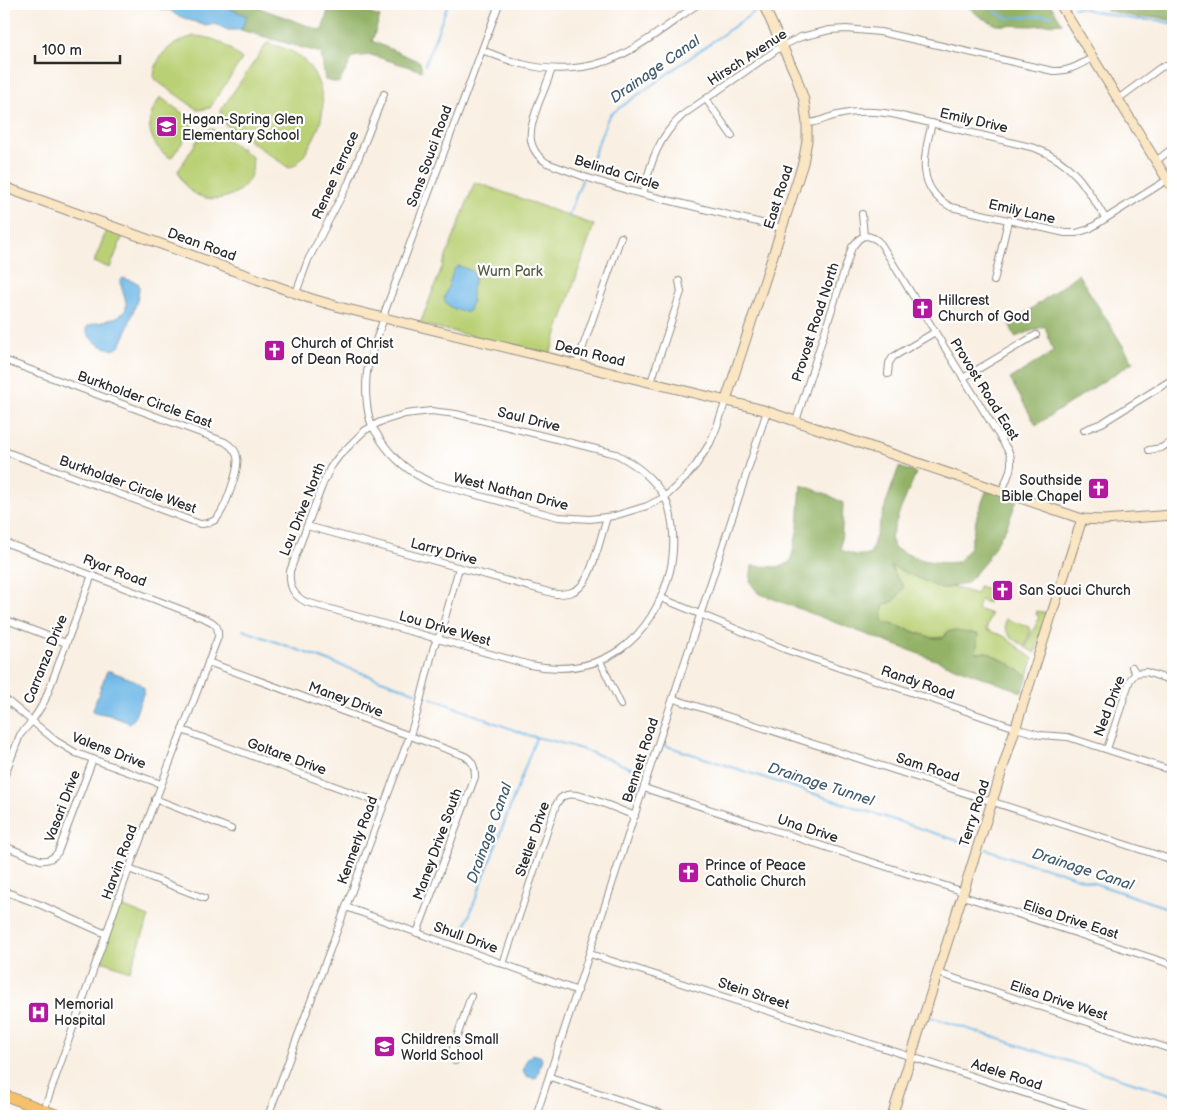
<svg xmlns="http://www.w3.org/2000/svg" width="1177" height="1120" viewBox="0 0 1177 1120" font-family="'Balsamiq Sans',sans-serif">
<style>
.green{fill:#bad074;stroke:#727e50}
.forest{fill:#93b266;stroke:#5f6e48}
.water{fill:#6eb8e7;stroke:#4c7289}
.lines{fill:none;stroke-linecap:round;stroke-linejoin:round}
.stream{stroke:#6eb8e7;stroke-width:2}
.street-casing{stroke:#928d86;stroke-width:8}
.secondary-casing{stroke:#928d86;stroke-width:11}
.primary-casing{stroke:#928d86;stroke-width:12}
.street{stroke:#fff;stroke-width:6}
.secondary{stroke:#fbe6c4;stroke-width:9}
.primary{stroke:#f5c16b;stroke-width:10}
.labels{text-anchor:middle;stroke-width:4.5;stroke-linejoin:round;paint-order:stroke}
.street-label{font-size:14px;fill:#2b2b2b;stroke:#fff}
.poi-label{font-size:14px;fill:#2b2b2b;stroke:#fff;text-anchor:start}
.park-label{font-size:14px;fill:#565d41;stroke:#fff}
.water-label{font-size:15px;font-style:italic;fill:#425c6d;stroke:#fff}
</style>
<rect width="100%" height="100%" fill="#fff"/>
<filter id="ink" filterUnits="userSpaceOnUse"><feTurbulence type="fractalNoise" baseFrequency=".02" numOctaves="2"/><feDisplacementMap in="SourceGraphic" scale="10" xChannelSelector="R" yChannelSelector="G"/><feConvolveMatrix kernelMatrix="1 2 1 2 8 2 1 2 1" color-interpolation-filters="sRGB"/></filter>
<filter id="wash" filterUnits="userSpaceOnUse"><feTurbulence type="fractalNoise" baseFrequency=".0096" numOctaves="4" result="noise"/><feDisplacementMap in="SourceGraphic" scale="20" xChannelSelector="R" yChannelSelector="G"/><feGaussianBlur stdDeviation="1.12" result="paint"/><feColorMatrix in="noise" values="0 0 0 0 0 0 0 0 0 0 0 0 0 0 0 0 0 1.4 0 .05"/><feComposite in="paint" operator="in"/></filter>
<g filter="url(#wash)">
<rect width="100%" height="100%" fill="#f9efe2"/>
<!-- green -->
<g class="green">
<path d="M194,36C219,38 224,44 242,59L210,108L198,110L154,79C155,53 172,43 194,36Z"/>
<path d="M267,43C276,46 287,48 296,54C314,65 326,93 322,114C321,124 316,134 311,143C305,154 301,163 289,168L222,122L221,110Z"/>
<path d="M160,97L192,120L193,128L171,158C154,150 145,129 152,112C154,107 158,102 160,97Z"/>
<path d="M212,129L252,157C259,194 208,214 185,185C182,181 180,175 178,171L204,130Z"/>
<path d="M475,182L594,225L550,354L420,324Z"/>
<path d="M107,229L123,235L110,268L94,262Z"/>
<path d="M891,565L942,589L952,587L977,594L979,586L992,590L988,603L980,600L977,609L991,614L986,630L1004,636L1033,659L1028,676L1008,663L987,652L976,653L978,634L933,638L882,621L883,606L895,600L904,587L894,574Z"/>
<path d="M1037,611L1047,613V615L1035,653L1026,648L1032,631L1035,627L1039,616L1036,615Z"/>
<path d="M1006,619L1029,627L1030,631L1025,647C1014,638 1002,635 1006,619Z"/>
<path d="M119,905L149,917L130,971L99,960Z"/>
</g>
<!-- forest -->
<g class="forest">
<path d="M219,4H249L322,31L330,4H340L380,17L372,41L420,62L422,71L371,55L353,57L339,83L325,80L321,53L241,30L247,16Z"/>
<path d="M965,4H1050L1062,23L1031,26L997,25L980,17Z"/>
<path d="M1109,4H1153L1173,8V21L1157,17L1139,18L1106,10Z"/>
<path d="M1078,274L1133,362L1036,425L1010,379L1053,352L1045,326L1015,337L1009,323L1027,312Z"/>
<path d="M899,467L916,473L899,513L891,537L894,548C917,559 931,565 958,562L970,547L977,516L987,489L1017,500L1007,526L985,562L967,583L942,589L891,566L894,574L904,587L895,600L883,606L882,621L933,638H944L947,631H955L978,634L976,653L987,652L1008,663L1028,676L1022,692L860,632L758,593L750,582L752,566L781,567L791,561L798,527L801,485L827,494L843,503L841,550L855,555H870L887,500Z"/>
</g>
<!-- water -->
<g class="water">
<path d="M158,4H219L247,16L241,30H228L215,24L206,26L176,15L170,10H163L155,6Z"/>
<path d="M459,266L472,271L475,277L472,290V302L468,312C460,312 447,308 444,299L454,269Z"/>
<path d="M123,278L138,283L139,287L138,298L125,335L120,346L114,350C100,346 91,343 86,329L88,326L96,323C102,323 106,320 112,319C136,311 123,299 120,281Z"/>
<path d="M107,671H110L136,681L144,688V691L134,719L130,723L109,715L94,712L93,709L97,698L100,694L99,692Z"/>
<path d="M532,1054L540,1056L542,1059L537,1077L534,1078L529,1077L524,1074C522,1067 527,1058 532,1054Z"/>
</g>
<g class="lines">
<!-- stream -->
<g class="stream">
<path d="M986,4L1002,16L1008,18L1053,15"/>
<path d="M1074,8L1079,7L1088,10L1137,20H1158L1173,24"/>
<path d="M425,65L448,4"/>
<path d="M590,164L607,120L611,114L757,10"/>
<path d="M568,218L582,180"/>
<path d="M243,630L417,693"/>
<path d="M431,698L527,735C537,738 547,739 557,742C585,749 612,760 638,771"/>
<path d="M664,745L971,845"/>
<path d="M986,849L1018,860L1064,873L1173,910"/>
<path d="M462,935L536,738"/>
<path d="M931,1017L1173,1095"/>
</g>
</g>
</g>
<g filter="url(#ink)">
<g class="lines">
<defs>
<g id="street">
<path d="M499,4L385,311L384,318C378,335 370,354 367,372C365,388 366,411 372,426C374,430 378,435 380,439C393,459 410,473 432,483L558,517L590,519L614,516L647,506L665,497L685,478L696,465L710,443L716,429L726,400"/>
<path d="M4,8L6,4"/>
<path d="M482,50C495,55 508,61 522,64C553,72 588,70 617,57C645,44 672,22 698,4"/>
<path d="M552,69C548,80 544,91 539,102C531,125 522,146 547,163L585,177L630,191L782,228"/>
<path d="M706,99L732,136"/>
<path d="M1118,99L1160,68L1165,66H1173"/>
<path d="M807,123C818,123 827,117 838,115C858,110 877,111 897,115L1035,148C1073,163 1085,184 1105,218"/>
<path d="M932,123C924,155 915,188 951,207L1065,233H1076L1089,229L1167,180"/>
<path d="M1156,161L1173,148"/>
<path d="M643,194C651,161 658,137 684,114L782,46L801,37L830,30L846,29L880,32L1053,71C1068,72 1079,65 1092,58"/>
<path d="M862,214L864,236"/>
<path d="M864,236C871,236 876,238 881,244L1009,452C1015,464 1007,479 1002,491"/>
<path d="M994,281L1008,221"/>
<path d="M296,293L308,260L349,182L384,94"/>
<path d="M4,360L225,442C231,446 236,450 237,457C240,468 224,513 215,520C210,523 206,524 200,524L4,451"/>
<path d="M577,364L621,237"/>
<path d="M888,374L889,363L893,357L935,332"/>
<path d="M963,378L1036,335"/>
<path d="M651,382L681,292L679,281"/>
<path d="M431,411L456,414L616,454C635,464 653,478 664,496C675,516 675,550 670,571C652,640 603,679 530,665L306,602C292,595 289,585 290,571L322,486L330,468L339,456L364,431L380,422L405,414Z"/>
<path d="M796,421L852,247L859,239L864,236"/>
<path d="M1084,430L1102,423L1173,379"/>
<path d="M1149,450L1161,448L1173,441"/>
<path d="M307,526L556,594C566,594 575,593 582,585C592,575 602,533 607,517"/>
<path d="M4,542L206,619C215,623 219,626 218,637L129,869L44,1110"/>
<path d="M661,598L787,650L1016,728L1040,735L1068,737L1173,771"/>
<path d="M4,619L66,643"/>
<path d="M600,661L621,705"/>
<path d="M208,662L465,756C473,761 475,767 475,777L417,933"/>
<path d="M1132,667L1136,673"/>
<path d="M1136,673L1146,672L1173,681"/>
<path d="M4,698L56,741L76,753L161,784"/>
<path d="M674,699L1173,860"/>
<path d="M182,730L383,804"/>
<path d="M1107,749L1130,680L1136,673"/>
<path d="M4,777L20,735L32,721L41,707L45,700L92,575"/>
<path d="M644,788L958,890L966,897L1173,965"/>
<path d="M155,799L231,829"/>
<path d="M4,846L40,860C48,861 53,859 58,852L93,759"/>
<path d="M129,869L204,898"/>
<path d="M4,891L41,905L106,934"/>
<path d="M346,907L578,991"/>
<path d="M590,954L1096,1116"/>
<path d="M503,964L556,805C559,800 561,796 567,795C578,791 622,811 635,816"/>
<path d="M938,973L1173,1050"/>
<path d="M455,1061L452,1056V1051L471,996"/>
<path d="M550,1077L669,1116"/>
<path d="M268,1116L410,735L417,713L434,646L441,632L459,568"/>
<path d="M536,1116L767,411"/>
</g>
<g id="secondary">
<path d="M1060,4L1173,189"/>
<path d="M4,187L309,298L343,308L760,409L1082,519L1103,520L1173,515"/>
<path d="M726,400L803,163L807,141V123L804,100L796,76L763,4"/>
<path d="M892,1116L1082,519"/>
</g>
<path id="primary" d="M4,1095L60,1116"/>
</defs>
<!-- street casing -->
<use href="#street" class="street-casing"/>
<!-- secondary casing -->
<use href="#secondary" class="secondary-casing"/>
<!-- primary casing -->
<use href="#primary" class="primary-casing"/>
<!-- street -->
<use href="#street" class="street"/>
<!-- secondary -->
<use href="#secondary" class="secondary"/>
<!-- primary -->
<use href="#primary" class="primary"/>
</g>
</g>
<!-- icons -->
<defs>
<symbol id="school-square" viewBox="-11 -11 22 22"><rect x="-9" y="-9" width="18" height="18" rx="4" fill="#b5179e" stroke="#fff"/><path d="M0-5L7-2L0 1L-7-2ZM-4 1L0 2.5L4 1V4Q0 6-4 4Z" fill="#fff"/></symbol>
<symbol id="church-square" viewBox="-11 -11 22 22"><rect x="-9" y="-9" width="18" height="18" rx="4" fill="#b5179e" stroke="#fff"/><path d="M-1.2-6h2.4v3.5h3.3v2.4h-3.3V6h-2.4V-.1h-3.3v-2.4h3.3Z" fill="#fff"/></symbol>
<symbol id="hospital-square" viewBox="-11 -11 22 22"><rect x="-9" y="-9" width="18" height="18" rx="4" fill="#b5179e" stroke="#fff"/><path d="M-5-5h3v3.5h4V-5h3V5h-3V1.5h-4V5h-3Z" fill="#fff"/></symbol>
</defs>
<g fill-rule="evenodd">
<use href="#school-square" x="154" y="114" width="25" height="25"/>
<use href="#church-square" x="910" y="296" width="25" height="25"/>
<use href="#church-square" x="262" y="338" width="25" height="25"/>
<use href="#church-square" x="1086" y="476" width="25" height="25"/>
<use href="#church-square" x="990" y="578" width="25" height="25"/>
<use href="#church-square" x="676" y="860" width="25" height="25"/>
<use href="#hospital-square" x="26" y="1000" width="25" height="25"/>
<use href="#school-square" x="372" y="1034" width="25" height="25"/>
</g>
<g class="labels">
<!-- street labels -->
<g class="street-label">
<text transform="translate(747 57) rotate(-33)" y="5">Hirsch Avenue</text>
<text transform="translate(974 120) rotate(13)" y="5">Emily Drive</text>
<text transform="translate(429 156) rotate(-70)" y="5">Sans Souci Road</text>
<text transform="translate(617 172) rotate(17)" y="5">Belinda Circle</text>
<text transform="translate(335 175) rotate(-66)" y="5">Renee Terrace</text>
<text transform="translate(778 197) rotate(-72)" y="5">East Road</text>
<text transform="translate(1022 211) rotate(13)" y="5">Emily Lane</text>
<text transform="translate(202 244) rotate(20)" y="5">Dean Road</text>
<text transform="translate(815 322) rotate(-72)" y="5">Provost Road North</text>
<text transform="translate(590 353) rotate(14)" y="5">Dean Road</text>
<text transform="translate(985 389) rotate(58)" y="5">Provost Road East</text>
<text transform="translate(145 399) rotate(20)" y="5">Burkholder Circle East</text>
<text transform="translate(529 419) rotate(14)" y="5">Saul Drive</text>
<text transform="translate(128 484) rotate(20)" y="5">Burkholder Circle West</text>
<text transform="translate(511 491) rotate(14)" y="5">West Nathan Drive</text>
<text transform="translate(302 509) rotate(-68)" y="5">Lou Drive North</text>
<text transform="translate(444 551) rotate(15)" y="5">Larry Drive</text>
<text transform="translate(115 570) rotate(21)" y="5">Ryar Road</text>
<text transform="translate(445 628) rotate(16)" y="5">Lou Drive West</text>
<text transform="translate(45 659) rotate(-68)" y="5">Carranza Drive</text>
<text transform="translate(918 682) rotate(19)" y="5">Randy Road</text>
<text transform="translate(346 699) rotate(20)" y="5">Maney Drive</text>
<text transform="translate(1109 706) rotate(-69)" y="5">Ned Drive</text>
<text transform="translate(109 750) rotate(21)" y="5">Valens Drive</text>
<text transform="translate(287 756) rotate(20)" y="5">Goltare Drive</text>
<text transform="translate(640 760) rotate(-72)" y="5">Bennett Road</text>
<text transform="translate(928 767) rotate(18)" y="5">Sam Road</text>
<text transform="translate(62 806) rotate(-69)" y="5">Vasari Drive</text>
<text transform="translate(974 813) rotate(-72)" y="5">Terry Road</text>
<text transform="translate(808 828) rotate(18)" y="5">Una Drive</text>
<text transform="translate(532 839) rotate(-71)" y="5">Stetler Drive</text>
<text transform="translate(357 840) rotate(-70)" y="5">Kennerly Road</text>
<text transform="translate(437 844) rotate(-70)" y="5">Maney Drive South</text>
<text transform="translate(119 862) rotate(-70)" y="5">Harvin Road</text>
<text transform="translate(1071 919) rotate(18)" y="5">Elisa Drive East</text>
<text transform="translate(466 937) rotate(20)" y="5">Shull Drive</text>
<text transform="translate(754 993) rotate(18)" y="5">Stein Street</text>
<text transform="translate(1059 1000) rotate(18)" y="5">Elisa Drive West</text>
<text transform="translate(1007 1074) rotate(18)" y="5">Adele Road</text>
</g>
<!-- poi labels -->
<g class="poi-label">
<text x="182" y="124">Hogan-Spring Glen<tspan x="182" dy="16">Elementary School</tspan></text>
<text x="938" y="305">Hillcrest<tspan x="938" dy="16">Church of God</tspan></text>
<text x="291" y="348">Church of Christ<tspan x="291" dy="16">of Dean Road</tspan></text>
<text x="1082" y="485" text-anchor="end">Southside<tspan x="1082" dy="16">Bible Chapel</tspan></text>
<text x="1019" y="595">San Souci Church</text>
<text x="705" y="870">Prince of Peace<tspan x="705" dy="16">Catholic Church</tspan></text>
<text x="54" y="1009">Memorial<tspan x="54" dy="16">Hospital</tspan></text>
<text x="401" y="1044">Childrens Small<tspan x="401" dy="16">World School</tspan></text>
</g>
<!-- park labels -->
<g class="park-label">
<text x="510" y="276">Wurn Park</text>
</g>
<!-- water labels -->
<g class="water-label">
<text transform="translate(655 69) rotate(-35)" y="5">Drainage Canal</text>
<text transform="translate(821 784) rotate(18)" y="5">Drainage Tunnel</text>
<text transform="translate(489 833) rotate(-70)" y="5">Drainage Canal</text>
<text transform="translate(1083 869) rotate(18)" y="5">Drainage Canal</text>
</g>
</g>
<!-- margin -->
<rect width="1177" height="1120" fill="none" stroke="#fff" stroke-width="20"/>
<!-- scale -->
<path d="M35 55v8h85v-8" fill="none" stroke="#2b2b2b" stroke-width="2.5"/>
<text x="42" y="55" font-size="15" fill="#2b2b2b" stroke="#ffffff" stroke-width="4" paint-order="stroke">100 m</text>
</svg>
